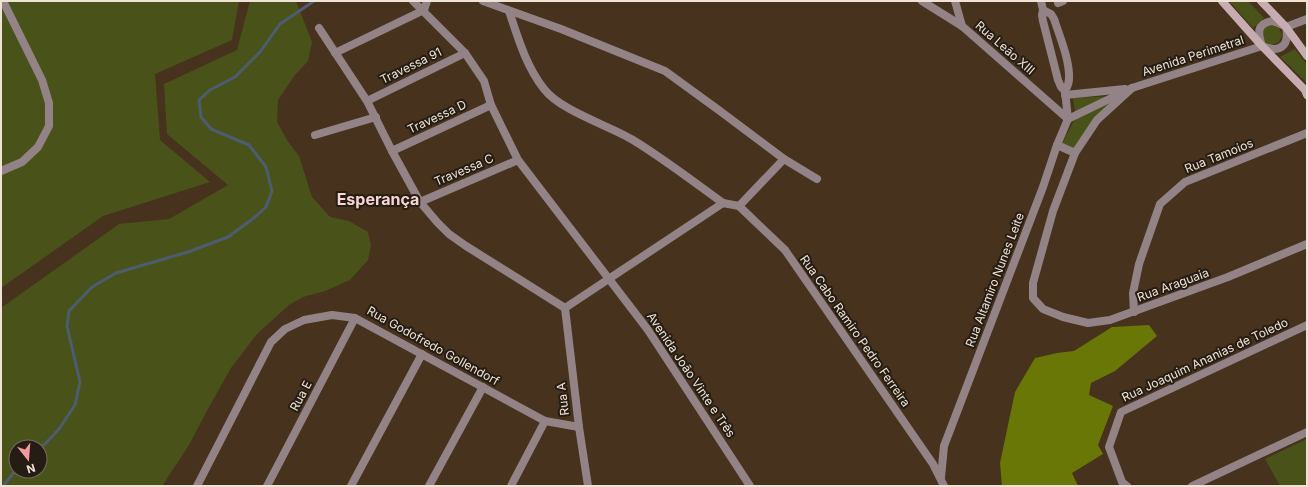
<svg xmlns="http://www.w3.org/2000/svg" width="1308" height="487" viewBox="0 0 1308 487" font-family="Inter,sans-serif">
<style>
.green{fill:#495319;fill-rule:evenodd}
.forest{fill:#697706}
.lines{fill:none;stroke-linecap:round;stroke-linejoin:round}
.stream{stroke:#4d5c71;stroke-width:3}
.minor{stroke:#938386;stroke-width:8}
.secondary{stroke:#c7adb2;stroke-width:8}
.labels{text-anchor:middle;stroke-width:4;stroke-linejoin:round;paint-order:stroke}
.street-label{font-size:12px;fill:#f0e3d6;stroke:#251c13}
.district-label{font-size:16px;font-weight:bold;fill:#f8d4d5;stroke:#251c13}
</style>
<rect width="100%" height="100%" fill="#46321d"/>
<!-- green -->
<g class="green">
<path d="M1,1H239L232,40L155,74L160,140L210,182L103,216L1,288Z"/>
<path d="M250,1H296L312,42L308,61L295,75L278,100L277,122L287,140L299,156L312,197L330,217L349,221L368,232L371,245L368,260L350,280L325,291L303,297L289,305L257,334L231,368L209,407L189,445L162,486H1V308L119,224L169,219L228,185L167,134L164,84L237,50ZM16,447H40V471H16Z"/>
<path d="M1229,1H1248L1264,18L1253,28Z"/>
<path d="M1272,25L1279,28L1282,35L1279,42L1272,45L1265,43L1262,29L1265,27Z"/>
<path d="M1295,49L1307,65V85L1304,80L1280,57Z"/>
<path d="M1115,96L1075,112L1073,98Z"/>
<path d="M1116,99L1074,149L1062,144L1077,115Z"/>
<path d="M1307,439V486H1280L1265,459Z"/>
</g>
<!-- forest -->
<path class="forest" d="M1149,325L1157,336L1115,371L1091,383L1089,395L1113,406L1098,445L1103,454L1072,473L1078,486H1002L1000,463L1015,392L1035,358L1057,353L1074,351L1112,327Z"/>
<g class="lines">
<!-- stream -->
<g class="stream">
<path d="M39,447L45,444L59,429L75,405L80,382L67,326L69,311L92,287L116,273L188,252L228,237L254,218L266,207L272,191L266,167L249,145L211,129L201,117L199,100L210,90L235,77L260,52L280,24L314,1"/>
<path d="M3,486L16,470"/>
</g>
<!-- minor -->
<g class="minor">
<path d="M413,1L465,53L484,81L491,105L518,160L648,330L750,486"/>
<path d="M483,1L561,29L665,71L720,111L784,159L739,206"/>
<path d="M922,1L962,26L1068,119"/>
<path d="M955,1L962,26"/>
<path d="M1041,1L1043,10"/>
<path d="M1058,3L1063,1"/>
<path d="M1043,10L1051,14L1054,19C1060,37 1070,61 1069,79C1069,84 1067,87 1065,91L1061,87L1058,80L1043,21L1042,15Z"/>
<path d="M509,11C518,38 526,66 544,89C561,111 608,125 633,140C664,159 694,182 723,203"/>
<path d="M1272,21L1278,23L1286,27C1290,47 1279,53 1262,46C1258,33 1256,24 1272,21Z"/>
<path d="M1286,27L1307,19"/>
<path d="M319,28L367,101L392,151L420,202L437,222L449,234L466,246L565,308"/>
<path d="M335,53L424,10L427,1"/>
<path d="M1132,88L1097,120L1075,153L1053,211L1033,283V298L1043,309L1063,317L1088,323L1110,320L1228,277L1307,244"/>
<path d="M1065,95L1125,89"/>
<path d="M367,101L465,53"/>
<path d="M1068,119L1132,88L1262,46"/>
<path d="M315,135L376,117"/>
<path d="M1057,145L1075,153"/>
<path d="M392,151L491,105"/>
<path d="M784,159L817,179"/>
<path d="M1,171L22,162L38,147L49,126V103L42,80L3,1"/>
<path d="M420,202L518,160"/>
<path d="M565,308L723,203L739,206L785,250L933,464L944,486"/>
<path d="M565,308L579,427L588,486"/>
<path d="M1134,312L1133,293L1139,264L1160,204L1185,182L1307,133"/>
<path d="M941,477L944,446L1043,187L1057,145L1068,119L1065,91"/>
<path d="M197,486L271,342L285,329L304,320L332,315L355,318L545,421L579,427"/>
<path d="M267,486L355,318"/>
<path d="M351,486L422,354"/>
<path d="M429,486L483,387"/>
<path d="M511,486L545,421"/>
<path d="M1127,486L1122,482L1109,447L1121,412L1307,325"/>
<path d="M1192,486L1307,432"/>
</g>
<!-- secondary -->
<g class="secondary">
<path d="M1222,1L1262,46L1305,90L1307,95"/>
<path d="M1261,1L1286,27L1307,56"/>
</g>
</g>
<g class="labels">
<!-- street labels -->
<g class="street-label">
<text transform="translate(1005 48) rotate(41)" y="4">Rua Leão XIII</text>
<text transform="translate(1193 56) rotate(-18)" y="4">Avenida Perimetral</text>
<text transform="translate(411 66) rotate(-26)" y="4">Travessa 91</text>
<text transform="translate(437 117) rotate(-25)" y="4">Travessa D</text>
<text transform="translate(1219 156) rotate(-22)" y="4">Rua Tamoios</text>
<text transform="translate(464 170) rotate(-23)" y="4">Travessa C</text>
<text transform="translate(995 280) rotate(-69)" y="4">Rua Altamiro Nunes Leite</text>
<text transform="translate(1173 285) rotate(-20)" y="4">Rua Araguaia</text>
<text transform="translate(855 331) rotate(55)" y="4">Rua Cabo Ramiro Pedro Ferreira</text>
<text transform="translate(433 346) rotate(29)" y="4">Rua Godofredo Gollendorf</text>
<text transform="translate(1205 360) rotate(-25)" y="4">Rua Joaquim Ananias de Toledo</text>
<text transform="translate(691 375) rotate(56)" y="4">Avenida João Vinte e Três</text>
<text transform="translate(301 396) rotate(-62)" y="4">Rua E</text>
<text transform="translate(563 399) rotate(-97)" y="4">Rua A</text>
</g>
<!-- district labels -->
<g class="district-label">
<text x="378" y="205">Esperança</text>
</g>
</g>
<!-- border -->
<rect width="1308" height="487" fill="none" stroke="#f0e3d6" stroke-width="4"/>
<!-- north arrow -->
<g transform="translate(28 459) rotate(163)"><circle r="19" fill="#251c13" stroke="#766c61"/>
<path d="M0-3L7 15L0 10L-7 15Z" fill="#f49aa1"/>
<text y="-6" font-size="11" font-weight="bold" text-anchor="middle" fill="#f0e3d6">N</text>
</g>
</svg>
